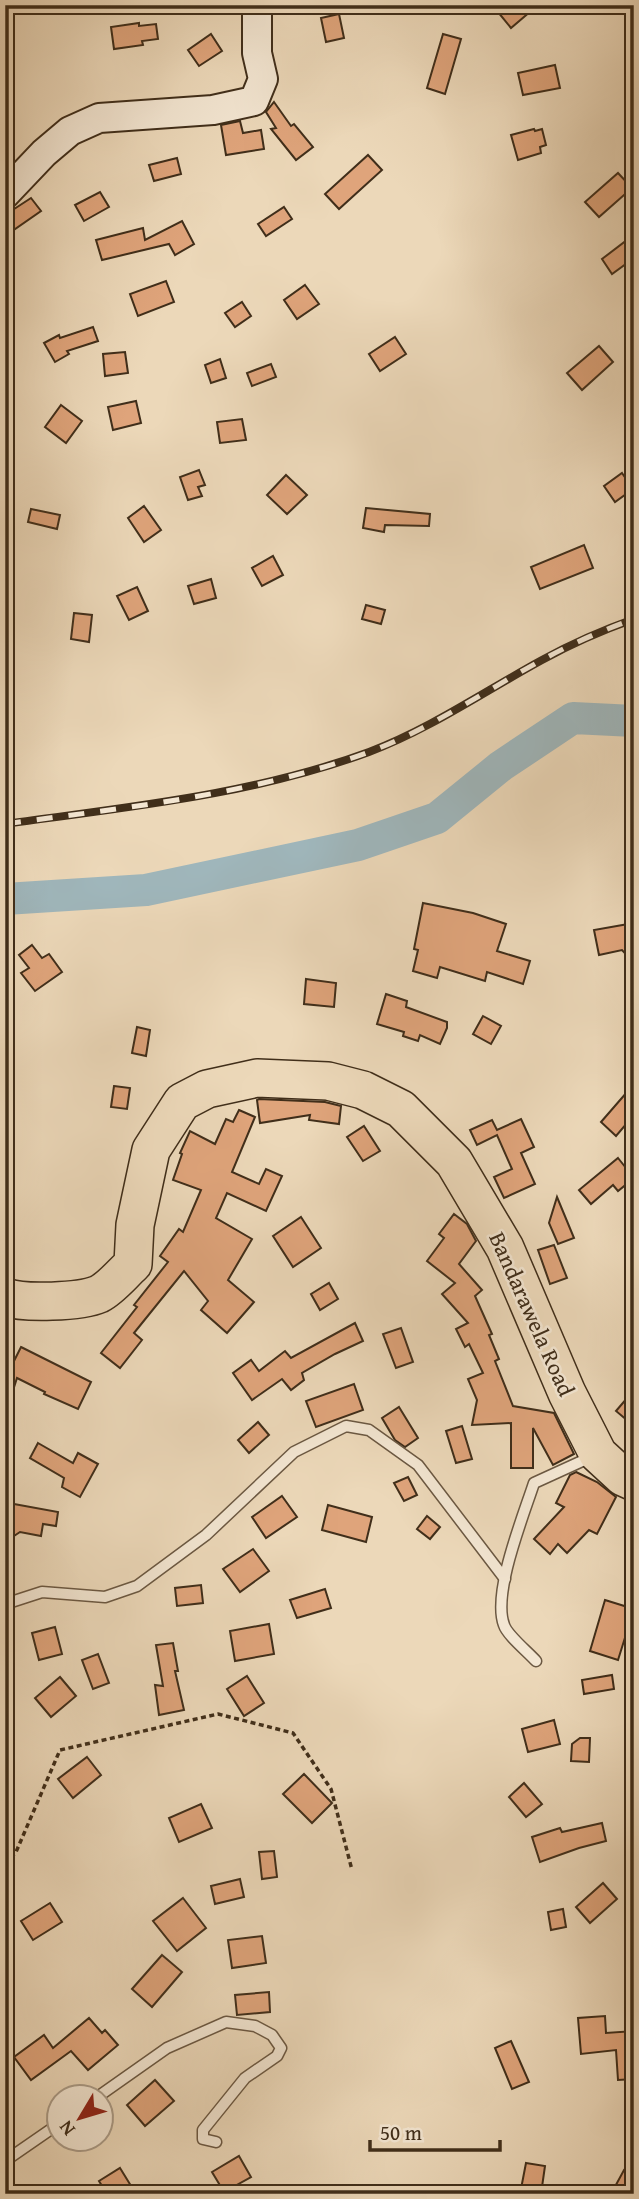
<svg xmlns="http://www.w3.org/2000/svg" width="639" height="2199" viewBox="0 0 639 2199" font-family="'Gentium Book Plus',serif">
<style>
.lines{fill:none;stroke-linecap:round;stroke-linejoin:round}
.river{stroke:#9fb6bb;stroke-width:32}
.building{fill:#dfa47b;stroke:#402e1a;stroke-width:2}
.lane-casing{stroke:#6b5842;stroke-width:13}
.secondary-casing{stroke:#402e1a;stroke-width:32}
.highway-casing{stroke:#402e1a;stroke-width:40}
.path{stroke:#402e1a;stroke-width:3.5;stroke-dasharray:5 3.5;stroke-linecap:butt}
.lane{stroke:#f3e6d2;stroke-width:10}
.secondary{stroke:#f3e6d2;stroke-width:28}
.highway{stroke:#ecd8b9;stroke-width:37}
.rail-casing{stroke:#402e1a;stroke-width:8}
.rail{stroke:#f3e6d2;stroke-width:5;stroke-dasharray:16;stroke-linecap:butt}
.labels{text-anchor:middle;stroke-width:5;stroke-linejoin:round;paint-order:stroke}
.street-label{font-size:23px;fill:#402e1a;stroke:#f3e6d2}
</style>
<rect width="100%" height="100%" fill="#ecd8b9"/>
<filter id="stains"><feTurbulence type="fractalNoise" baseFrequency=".00286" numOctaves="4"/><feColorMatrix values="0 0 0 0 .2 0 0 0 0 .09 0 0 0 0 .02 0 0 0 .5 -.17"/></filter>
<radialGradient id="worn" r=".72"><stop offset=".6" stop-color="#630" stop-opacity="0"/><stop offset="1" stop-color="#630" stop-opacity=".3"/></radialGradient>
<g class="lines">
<!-- river -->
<path class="river" d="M5,899L146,890L358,845L437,818L501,766L573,718L634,721"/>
</g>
<!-- building -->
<g class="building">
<path d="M506,5H538L511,28L498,12Z"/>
<path d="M339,14L344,38L326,42L321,18Z"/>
<path d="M139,23V26L156,24L158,39L142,41L143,45L114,49L111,27Z"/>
<path d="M211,34L222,51L199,66L188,50Z"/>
<path d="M443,34L461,39L445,94L427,88Z"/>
<path d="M555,65L560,88L523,95L518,73Z"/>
<path d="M274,102L291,126L294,124L313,147L296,160L271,129L276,128L266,112Z"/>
<path d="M240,121L243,133L261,130L264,149L226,155L221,125Z"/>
<path d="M534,129L535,131L542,129L546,145L540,147L541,153L518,160L511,135Z"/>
<path d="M368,155L382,170L339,209L325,194Z"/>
<path d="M177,158L181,174L154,181L149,165Z"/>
<path d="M618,173L632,188L599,217L585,202Z"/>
<path d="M100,192L109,207L84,221L75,205Z"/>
<path d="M31,198L41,211L5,236V215Z"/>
<path d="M284,207L292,219L266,236L258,224Z"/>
<path d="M182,221L194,244L175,255L169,244L102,260L96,240L143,228L145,240Z"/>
<path d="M627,240L634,249V258L612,274L602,259Z"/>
<path d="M166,281L174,302L138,316L130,294Z"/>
<path d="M305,285L319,304L297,319L284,300Z"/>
<path d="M242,302L251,316L235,327L225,313Z"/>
<path d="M93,327L98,341L67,351L69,354L55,362L44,343L59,335L60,338Z"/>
<path d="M395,337L406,354L380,371L369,354Z"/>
<path d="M599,346L613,362L582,390L567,373Z"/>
<path d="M125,352L128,373L105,376L103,354Z"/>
<path d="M220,359L226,378L211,383L205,365Z"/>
<path d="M271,364L276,377L252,386L247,373Z"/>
<path d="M136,401L141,423L113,430L108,407Z"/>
<path d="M61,405L82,421L66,443L45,427Z"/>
<path d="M242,419L246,440L220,443L217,422Z"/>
<path d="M199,470L205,485L198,487L202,496L188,500L180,477Z"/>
<path d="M622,473L633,489L615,502L604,486Z"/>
<path d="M286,475L307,495L287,514L267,495Z"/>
<path d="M144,506L161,530L144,542L128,518Z"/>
<path d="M366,508L430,514L429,526L385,525L384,532L363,528Z"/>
<path d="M31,509L60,515L57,529L28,522Z"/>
<path d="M584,545L593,568L540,589L531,567Z"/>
<path d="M273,556L283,575L262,586L252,568Z"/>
<path d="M211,579L216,598L194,604L188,586Z"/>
<path d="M137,587L148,611L129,620L117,596Z"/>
<path d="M366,605L385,610L381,624L362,619Z"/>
<path d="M74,613L92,615L89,642L71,639Z"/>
<path d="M423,903L473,913L506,924L497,951L530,961L523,984L487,972L485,981L440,967L437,978L413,971L418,950L414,949Z"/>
<path d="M634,923V963L622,950L599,955L594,930Z"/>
<path d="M32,945L42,958L49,954L62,972L35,991L21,973L29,968L19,955Z"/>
<path d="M306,979L336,983L334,1007L304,1004Z"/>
<path d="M386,994L407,1001L406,1007L447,1022V1028L440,1044L420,1035L418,1041L403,1036L404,1032L377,1024Z"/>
<path d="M483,1016L501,1026L491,1044L473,1034Z"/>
<path d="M137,1027L150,1030L146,1056L132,1053Z"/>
<path d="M634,1084V1115L616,1136L601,1122Z"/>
<path d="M114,1086L130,1088L127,1109L111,1107Z"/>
<path d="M259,1099L325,1102L341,1106L339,1124L309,1120L310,1115L260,1123L257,1100Z"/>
<path d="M239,1110L255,1117L232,1172L259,1184L266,1169L282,1176L266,1211L227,1193L216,1218L252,1239L228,1280L254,1302L227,1333L201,1310L208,1301L184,1271L134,1333L142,1340L120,1368L101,1353L137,1307L134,1305L168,1262L160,1256L179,1229L183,1232L201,1190L173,1180L182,1154L180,1153L190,1131L215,1144L226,1119L233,1122Z"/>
<path d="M521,1119L534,1147L521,1153L535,1184L504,1198L494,1177L512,1169L497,1135L477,1145L470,1130L492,1120L497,1130Z"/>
<path d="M364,1126L380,1151L363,1161L347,1137Z"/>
<path d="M618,1158L634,1178L618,1191L613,1185L591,1204L579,1190Z"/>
<path d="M557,1197L574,1238L558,1244L549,1223Z"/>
<path d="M454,1214L467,1224L476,1241L459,1264L482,1290L475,1296L492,1334L489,1335L499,1359L495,1361L513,1406L554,1413L574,1454L553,1465L533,1428V1468H511V1423L472,1425L477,1400L468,1379L483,1373L469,1344L465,1347L456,1329L468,1323L442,1294L455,1283L427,1261L444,1238L439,1234Z"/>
<path d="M301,1217L321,1248L293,1267L273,1236Z"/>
<path d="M554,1245L567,1278L550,1284L538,1250Z"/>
<path d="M329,1283L338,1299L320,1310L311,1294Z"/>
<path d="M355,1323L363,1341L335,1354L302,1373L304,1380L291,1390L282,1379L252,1400L233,1373L251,1360L259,1371L285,1351L291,1358Z"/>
<path d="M401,1328L413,1362L396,1368L383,1334Z"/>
<path d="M21,1347L91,1382L78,1409L44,1394L45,1392L17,1378L8,1406H5V1349L14,1361Z"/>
<path d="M354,1384L363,1410L316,1427L306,1401Z"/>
<path d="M634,1390V1426L616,1411Z"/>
<path d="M399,1407L418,1438L405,1447L395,1440L382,1418Z"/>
<path d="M258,1422L269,1435L249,1453L238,1440Z"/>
<path d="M462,1426L472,1459L456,1463L446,1431Z"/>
<path d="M38,1443L73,1463L78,1453L98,1464L80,1497L62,1487L64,1478L30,1458Z"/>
<path d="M576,1472L597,1482L616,1497L597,1534L589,1530L567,1553L558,1544L550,1554L534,1539L564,1507L556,1503L570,1475Z"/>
<path d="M408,1477L417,1495L404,1501L394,1483Z"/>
<path d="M282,1496L297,1517L266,1538L252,1517Z"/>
<path d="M14,1504L58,1512L56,1526L43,1524L41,1536L20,1532L8,1540Z"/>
<path d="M328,1505L372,1517L366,1542L322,1530Z"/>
<path d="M427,1516L440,1527L430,1539L417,1529Z"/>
<path d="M253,1549L269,1571L240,1592L223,1569Z"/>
<path d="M201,1585L203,1603L177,1606L175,1588Z"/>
<path d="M325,1589L331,1608L297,1618L290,1600Z"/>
<path d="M605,1600L634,1609L618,1660L590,1651Z"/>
<path d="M269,1624L274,1654L235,1661L230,1631Z"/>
<path d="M55,1627L62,1654L39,1660L32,1633Z"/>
<path d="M173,1643L178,1671H175L184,1710L159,1715L155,1685L163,1686L156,1645Z"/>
<path d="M98,1654L109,1683L93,1689L82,1660Z"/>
<path d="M612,1675L614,1689L584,1694L582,1680Z"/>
<path d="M247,1676L264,1703L244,1716L227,1689Z"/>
<path d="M60,1677L76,1696L51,1717L35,1698Z"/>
<path d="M554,1720L560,1744L528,1752L522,1729Z"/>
<path d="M580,1738H590L589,1762L571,1761L572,1744Z"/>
<path d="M87,1757L101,1775L73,1798L58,1779Z"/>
<path d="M304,1774L332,1803L312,1823L283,1794Z"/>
<path d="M524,1783L542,1804L526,1817L509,1797Z"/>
<path d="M201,1804L212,1828L179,1842L169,1818Z"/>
<path d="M602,1823L606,1841L579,1848L540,1862L532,1837L560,1828L562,1832Z"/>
<path d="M274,1851L277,1877L262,1879L259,1852Z"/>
<path d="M240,1879L244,1897L215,1904L211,1886Z"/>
<path d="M603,1883L617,1899L590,1923L576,1907Z"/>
<path d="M183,1898L206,1928L177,1951L153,1921Z"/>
<path d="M50,1903L62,1922L33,1940L21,1921Z"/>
<path d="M563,1909L566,1927L551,1930L548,1912Z"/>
<path d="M262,1936L266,1963L232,1968L228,1940Z"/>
<path d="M162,1955L182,1972L152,2007L132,1989Z"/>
<path d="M269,1992L270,2012L237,2015L235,1995Z"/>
<path d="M605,2016L606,2033L634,2031V2079L618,2080L616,2050L581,2054L578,2018Z"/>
<path d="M89,2018L102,2033L105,2030L118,2045L88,2070L71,2051L31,2080L14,2057L44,2035L53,2048Z"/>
<path d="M511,2041L529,2082L512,2089L495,2048Z"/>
<path d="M155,2080L174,2101L145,2126L127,2105Z"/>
<path d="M239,2156L251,2177L224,2192L212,2172Z"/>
<path d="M526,2163L545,2166L541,2194H520Z"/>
<path d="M120,2168L136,2194H107L99,2181Z"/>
<path d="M624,2170L634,2175V2194H611Z"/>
</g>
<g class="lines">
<defs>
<g id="lane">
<path d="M5,1604L42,1592L105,1597L137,1586L206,1535L294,1452L346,1426L369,1430L418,1465L505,1579"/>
<path d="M536,1661C528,1652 507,1635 504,1625C492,1593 523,1517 534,1483L591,1457"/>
<path d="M96,2098L167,2048L226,2022L255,2026L272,2035L281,2048L277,2056L245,2078L203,2130V2139L216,2142"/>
<path d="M5,2161L60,2123"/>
</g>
<path id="secondary" d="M5,194L44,153L70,131L99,118L213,110L254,101L263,79L257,53V5"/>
<path id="highway" d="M5,1297C23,1304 81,1302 99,1294C111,1288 123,1273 133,1264L135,1225L151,1150L182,1102L207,1089L257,1078L328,1081L363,1090L401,1109L454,1162L505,1248L567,1393L598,1454L623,1477L634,1482"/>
</defs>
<!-- lane casing -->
<use href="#lane" class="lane-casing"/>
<!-- secondary casing -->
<use href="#secondary" class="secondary-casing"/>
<!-- highway casing -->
<use href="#highway" class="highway-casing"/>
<!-- path -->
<path class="path" d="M5,1864L16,1852L60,1750L218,1714L293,1733L331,1789L352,1870"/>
<!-- lane -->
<use href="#lane" class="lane"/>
<!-- secondary -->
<use href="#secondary" class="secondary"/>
<!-- highway -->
<use href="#highway" class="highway"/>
<defs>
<path id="rail" d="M5,824C128,807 252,795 369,752C430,729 485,691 542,660C571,644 603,630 634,619"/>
</defs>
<!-- rail casing -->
<use href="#rail" class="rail-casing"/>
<!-- rail -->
<use href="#rail" class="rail"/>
</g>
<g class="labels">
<!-- street labels -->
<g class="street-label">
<text transform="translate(532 1314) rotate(66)" y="8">Bandarawela Road</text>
</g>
</g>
<!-- margin -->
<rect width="639" height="2199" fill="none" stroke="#ecd8b9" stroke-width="28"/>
<rect x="7" y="7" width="625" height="2185" fill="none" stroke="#402e1a" stroke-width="3.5"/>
<rect x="14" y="14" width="611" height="2171" fill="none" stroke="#402e1a" stroke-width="2"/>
<!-- north arrow -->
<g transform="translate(80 2118) rotate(232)"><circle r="33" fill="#f3e6d2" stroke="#ab9c88" stroke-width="2"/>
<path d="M0-5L12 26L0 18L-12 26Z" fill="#8f2418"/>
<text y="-10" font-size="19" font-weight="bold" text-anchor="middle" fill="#402e1a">N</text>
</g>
<!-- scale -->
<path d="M370 2140v10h130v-10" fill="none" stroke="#402e1a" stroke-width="3.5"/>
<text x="380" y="2140" font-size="21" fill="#402e1a" stroke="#f3e6d2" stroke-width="5" paint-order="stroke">50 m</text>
<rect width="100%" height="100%" filter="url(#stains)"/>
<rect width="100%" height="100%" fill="url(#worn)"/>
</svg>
